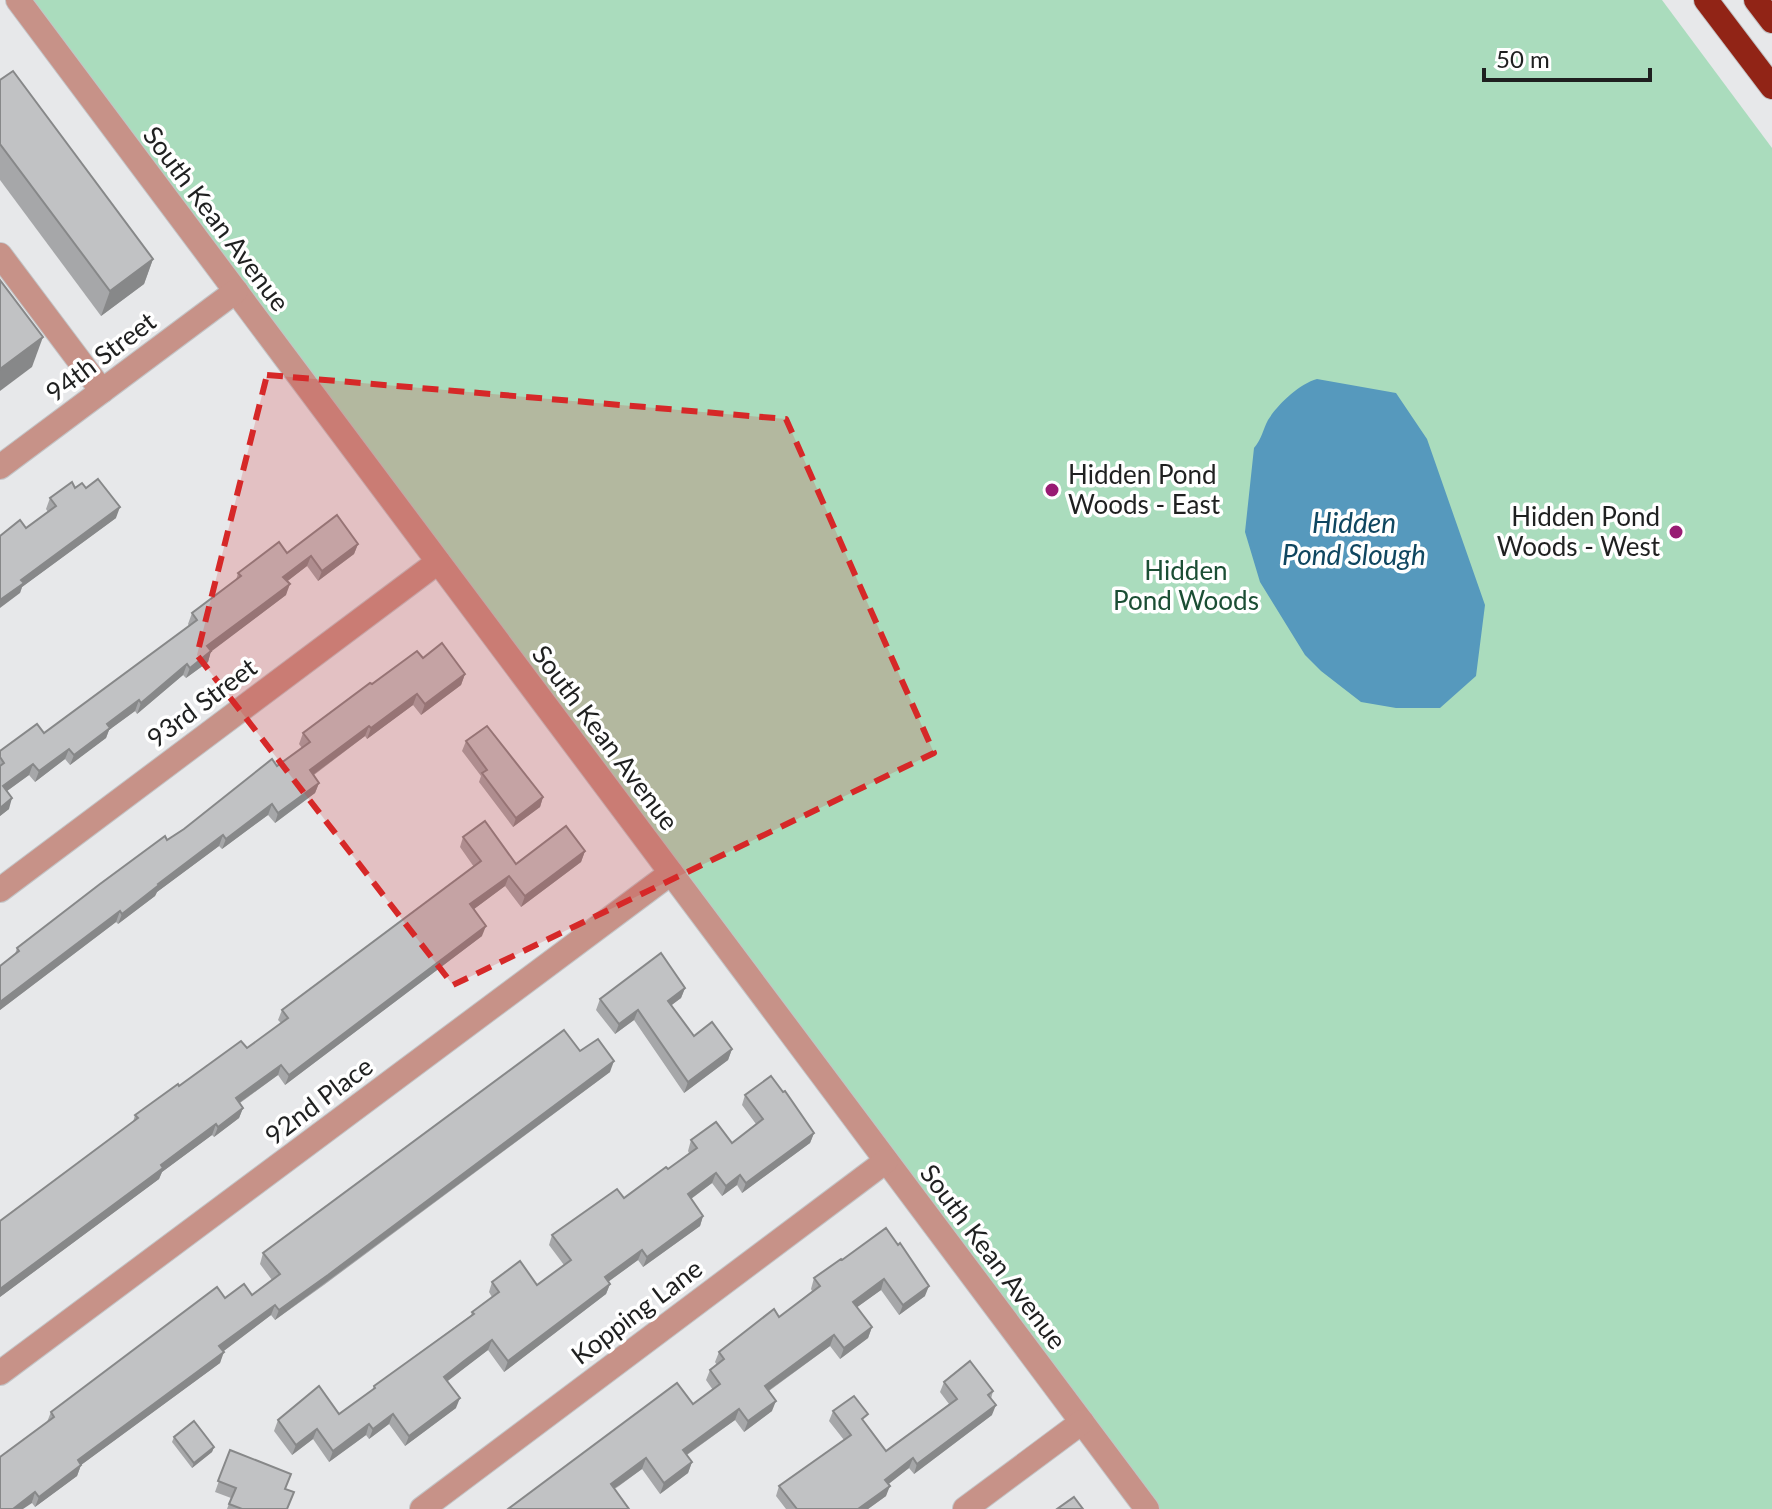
<svg xmlns="http://www.w3.org/2000/svg" width="1772" height="1509" viewBox="0 0 1772 1509" font-family="Lato,sans-serif">
<style>
.green{fill:#aadcbd}
.water{fill:#5699bd}
.lines{fill:none;stroke-linecap:round;stroke-linejoin:round}
.minor-casing{stroke:#c3c4c6;stroke-width:26}
.highway-casing{stroke:#c3c4c6;stroke-width:26}
.minor{stroke:#c79288;stroke-width:24}
.highway{stroke:#912416;stroke-width:24}
.wall{fill:#a6a7a9}
.shaded-wall{fill:#878889}
.building{fill:#c1c2c4;stroke:#878889;stroke-width:2}
.marked{fill:#d62828;fill-opacity:0.2;stroke:#d62828;stroke-width:6;stroke-dasharray:16 10;stroke-linejoin:round}
.poi-dot{fill:#981b73;stroke:#fff;stroke-width:3}
.labels{text-anchor:middle;stroke-width:7;stroke-linejoin:round;paint-order:stroke}
.street-label{font-size:26px;fill:#1f2020;stroke:#fff}
.poi-label{font-size:26px;fill:#1f2020;stroke:#fff;text-anchor:start}
.park-label{font-size:26px;fill:#1b4e34;stroke:#fff}
.water-label{font-size:28px;font-style:italic;fill:#0f4660;stroke:#fff}
</style>
<rect width="100%" height="100%" fill="#e7e8ea"/>
<!-- green -->
<path class="green" d="M15,0H1662L1772,148V1509H1149Z"/>
<!-- water -->
<path class="water" d="M1317,379L1396,393L1427,439L1485,605L1476,676L1440,708H1396L1361,702L1321,671L1305,655L1260,582L1245,532L1254,448C1262,439 1263,429 1268,420C1278,404 1299,384 1317,379Z"/>
<g class="lines">
<defs>
<g id="minor">
<path d="M18,0L1147,1509"/>
<path d="M0,255L102,391"/>
<path d="M0,467L236,291"/>
<path d="M0,890L438,562"/>
<path d="M0,1373L671,873"/>
<path d="M422,1509L886,1161"/>
<path d="M965,1509L1082,1422"/>
</g>
<g id="highway">
<path d="M1706,0L1772,87"/>
<path d="M1756,0L1772,21"/>
</g>
</defs>
<!-- minor casing -->
<use href="#minor" class="minor-casing"/>
<!-- highway casing -->
<use href="#highway" class="highway-casing"/>
<!-- minor -->
<use href="#minor" class="minor"/>
<!-- highway -->
<use href="#highway" class="highway"/>
</g>
<!-- wall -->
<g class="wall">
<path d="M0,80L153,259L144,284L101,316L0,180Z"/>
<path d="M75,488H86L116,518L22,587L20,593L26,528L48,512L46,509L50,498Z"/>
<path d="M358,544L354,554L318,581L307,566L287,581L286,595L211,651L208,662L186,678L183,675L137,714L135,711L109,730L106,738L70,765L65,759L35,782L29,775L7,791L9,809L0,816V751L44,733L189,626L188,624L192,613L236,580L238,573L287,553Z"/>
<path d="M423,658L465,674L461,685L421,715L413,705L367,739L365,736L314,775L319,783L315,793L275,823L268,815L222,849L219,846L157,892L155,896L118,924L116,922L0,1010V966L15,954L17,948L167,840L302,748L299,744L303,733L372,684Z"/>
<path d="M466,741L543,797L540,807L513,827L479,782L481,776L462,751Z"/>
<path d="M463,837L516,864L585,851L581,862L521,907L505,886L474,909L482,936L285,1085L278,1075L240,1103L243,1108L239,1118L214,1137L212,1135L162,1172L159,1179L0,1297V1221L133,1122L135,1115L179,1086L247,1048L281,1023L278,1020L282,1010L474,867L460,847Z"/>
<path d="M685,988L681,998L671,1005L694,1036L732,1049L728,1060L684,1093L634,1020L615,1034L596,1010L600,999Z"/>
<path d="M580,1051L610,1072L324,1285L275,1320L271,1315L223,1351L220,1363L81,1465L77,1476L35,1507L32,1503L47,1422L51,1412L225,1298L252,1295L272,1280L260,1264L263,1253Z"/>
<path d="M745,1095L814,1133L810,1143L742,1193L737,1185L722,1196L712,1183L691,1199L703,1216L700,1226L643,1267L638,1260L608,1282L610,1284L606,1294L504,1372L488,1350L460,1371L447,1381L456,1408L405,1446L389,1424L369,1439L366,1435L329,1462L313,1439L292,1455L274,1431L278,1420L339,1414L373,1389L374,1386L471,1315L472,1312L492,1297L489,1292L492,1282L537,1285L564,1265L549,1245L552,1235L624,1198L668,1169L689,1153L688,1151L691,1140L732,1143L756,1124L742,1105Z"/>
<path d="M842,1260L925,1296L899,1315L881,1290L857,1307L872,1327L868,1338L840,1359L830,1346L769,1391L772,1411L744,1432L735,1420L687,1455L692,1462L688,1473L660,1494L642,1469L615,1489L693,1404L713,1390L706,1380L710,1370L717,1365L715,1362L719,1352L779,1317L812,1291L811,1289L814,1278Z"/>
<path d="M944,1382L993,1391L991,1399L992,1415L914,1474L909,1468L888,1484L886,1496L868,1509H786L776,1496L779,1486L844,1440L829,1421L833,1411L865,1423L886,1451L949,1404L940,1392Z"/>
<path d="M174,1437L214,1447L212,1452L192,1468L172,1442Z"/>
<path d="M230,1450L285,1489L288,1509H227L231,1498L215,1492Z"/>
</g>
<!-- shaded-wall -->
<g class="shaded-wall">
<path d="M153,259L144,284L101,316L110,291Z"/>
<path d="M43,337L32,367L0,391V369Z"/>
<path d="M120,507L116,518L22,587L20,593L0,608V600L21,580Z"/>
<path d="M358,544L354,554L318,581L322,571Z"/>
<path d="M311,556L307,566L280,587L283,577Z"/>
<path d="M290,584L286,595L204,657L207,646Z"/>
<path d="M211,651L208,662L186,678L190,668Z"/>
<path d="M187,664L183,675L137,714L141,703Z"/>
<path d="M465,674L461,685L421,715L425,704Z"/>
<path d="M417,694L413,705L367,739L371,728Z"/>
<path d="M139,700L135,711L109,730L106,738L70,765L74,755L107,724Z"/>
<path d="M369,726L365,736L306,780L310,770Z"/>
<path d="M69,749L65,759L35,782L39,771Z"/>
<path d="M33,764L29,775L0,796L3,786Z"/>
<path d="M319,783L315,793L275,823L278,813Z"/>
<path d="M543,797L540,807L513,827L516,818Z"/>
<path d="M12,798L9,809L0,816V808Z"/>
<path d="M272,804L268,815L222,849L226,839Z"/>
<path d="M223,835L219,846L157,892L155,896L118,924L122,914L158,884Z"/>
<path d="M585,851L581,862L521,907L525,896Z"/>
<path d="M509,876L505,886L466,915L470,904Z"/>
<path d="M120,911L116,922L0,1010V1002Z"/>
<path d="M486,926L482,936L285,1085L289,1075Z"/>
<path d="M685,988L681,998L664,1011L668,1001Z"/>
<path d="M638,1010L634,1020L615,1034L619,1024Z"/>
<path d="M732,1049L728,1060L684,1093L688,1082Z"/>
<path d="M614,1061L610,1072L275,1320L279,1310Z"/>
<path d="M281,1065L278,1075L232,1108L236,1098Z"/>
<path d="M243,1108L239,1118L214,1137L218,1127Z"/>
<path d="M216,1124L212,1135L162,1172L159,1179L0,1297V1289L161,1165Z"/>
<path d="M814,1133L810,1143L742,1193L746,1183Z"/>
<path d="M716,1173L712,1183L684,1204L688,1194Z"/>
<path d="M740,1175L737,1185L722,1196L726,1186Z"/>
<path d="M703,1216L700,1226L643,1267L647,1257Z"/>
<path d="M642,1250L638,1260L601,1287L605,1277Z"/>
<path d="M884,1279L881,1290L849,1313L853,1302Z"/>
<path d="M610,1284L606,1294L504,1372L508,1361Z"/>
<path d="M929,1286L925,1296L899,1315L903,1305Z"/>
<path d="M275,1305L271,1315L216,1357L219,1346Z"/>
<path d="M872,1327L868,1338L840,1359L844,1348Z"/>
<path d="M834,1335L830,1346L761,1396L765,1386Z"/>
<path d="M492,1340L488,1350L440,1387L444,1377Z"/>
<path d="M224,1352L220,1363L81,1465L77,1476L35,1507L39,1497L78,1460Z"/>
<path d="M460,1398L456,1408L405,1446L409,1436Z"/>
<path d="M776,1401L772,1411L744,1432L748,1421Z"/>
<path d="M996,1405L992,1415L914,1474L917,1464Z"/>
<path d="M739,1409L735,1420L679,1460L683,1450Z"/>
<path d="M393,1414L389,1424L369,1439L373,1429Z"/>
<path d="M369,1424L366,1435L329,1462L333,1451Z"/>
<path d="M317,1429L313,1439L292,1455L296,1445Z"/>
<path d="M214,1447L212,1452L192,1468L194,1463Z"/>
<path d="M646,1458L642,1469L607,1494L611,1484Z"/>
<path d="M913,1458L909,1468L881,1490L885,1480Z"/>
<path d="M692,1462L688,1473L660,1494L664,1483Z"/>
<path d="M890,1486L886,1496L868,1509H858Z"/>
<path d="M35,1492L32,1503L23,1509H13Z"/>
</g>
<!-- building -->
<g class="building">
<path d="M13,71L153,259L110,291L0,144V80Z"/>
<path d="M0,280L43,337L0,369Z"/>
<path d="M98,479L120,507L21,580L24,583L0,600V536L20,520L26,528L56,506L50,498L72,482L75,488L82,483L86,488Z"/>
<path d="M337,515L358,544L322,571L311,556L283,577L290,584L207,646L211,651L190,668L187,664L141,703L139,700L107,724L110,728L74,755L69,749L39,771L33,764L3,786L12,798L0,808V766L4,763L0,757V751L37,724L44,733L197,620L192,613L241,576L238,573L279,542L287,553Z"/>
<path d="M442,643L465,674L425,704L417,694L371,728L369,726L310,770L319,783L278,813L272,804L226,839L223,835L158,884L159,885L122,914L120,911L0,1002V966L19,951L17,948L100,884L165,836L167,840L184,829L272,759L277,766L310,742L303,733L370,683L372,684L417,651L423,658Z"/>
<path d="M487,726L543,797L516,818L482,773L487,770L466,741Z"/>
<path d="M485,821L516,864L566,826L585,851L525,896L509,876L470,904L486,926L289,1075L281,1065L236,1098L243,1108L218,1127L216,1124L161,1165L163,1168L0,1289V1221L138,1118L135,1115L178,1084L179,1086L241,1041L247,1048L288,1018L282,1010L481,861L463,837Z"/>
<path d="M661,953L685,988L668,1001L694,1036L712,1022L732,1049L688,1082L638,1010L619,1024L600,999Z"/>
<path d="M564,1030L580,1051L598,1039L614,1061L328,1275L279,1310L275,1305L219,1346L224,1352L78,1460L81,1465L39,1497L35,1492L13,1509H0V1457L54,1417L51,1412L217,1287L225,1298L244,1284L252,1295L280,1274L263,1253Z"/>
<path d="M771,1076L783,1092L785,1091L814,1133L746,1183L740,1175L726,1186L716,1173L688,1194L703,1216L647,1257L642,1250L605,1277L610,1284L508,1361L492,1340L464,1361L444,1377L460,1398L409,1436L393,1414L373,1429L369,1424L333,1451L317,1429L296,1445L278,1420L319,1386L339,1414L375,1388L374,1386L474,1314L472,1312L499,1292L492,1282L520,1261L537,1285L571,1260L552,1235L617,1189L624,1198L666,1167L668,1169L697,1148L691,1140L716,1122L732,1143L763,1119L745,1095Z"/>
<path d="M886,1228L898,1245L900,1243L929,1286L903,1305L884,1279L853,1302L872,1327L844,1348L834,1335L765,1386L776,1401L748,1421L739,1409L683,1450L692,1462L664,1483L646,1458L611,1484L629,1509H508L677,1383L693,1404L720,1384L710,1370L724,1359L719,1352L774,1309L779,1317L820,1286L814,1278L841,1259L842,1260Z"/>
<path d="M970,1361L993,1391L988,1395L996,1405L917,1464L913,1458L885,1480L890,1486L858,1509H797L779,1486L851,1435L833,1411L854,1396L868,1414L862,1419L886,1451L957,1399L944,1382Z"/>
<path d="M194,1421L214,1447L194,1463L174,1437Z"/>
<path d="M230,1450L291,1474L285,1489L294,1492L287,1509H242L229,1504L236,1488L218,1481Z"/>
<path d="M1074,1497L1083,1509H1057Z"/>
</g>
<!-- marked area -->
<path class="marked" d="M267,375L786,419L934,753L453,985L197,655Z"/>
<!-- markers -->
<g class="poi-dot">
<circle cx="1052" cy="490" r="8"/>
<circle cx="1676" cy="532" r="8"/>
</g>
<g class="labels">
<!-- street labels -->
<g class="street-label">
<text transform="translate(216 219) rotate(53)" y="9">South Kean Avenue</text>
<text transform="translate(101 357) rotate(-37)" y="9">94th Street</text>
<text transform="translate(202 703) rotate(-37)" y="9">93rd Street</text>
<text transform="translate(605 738) rotate(53)" y="9">South Kean Avenue</text>
<text transform="translate(319 1101) rotate(-37)" y="9">92nd Place</text>
<text transform="translate(993 1257) rotate(53)" y="9">South Kean Avenue</text>
<text transform="translate(637 1312) rotate(-37)" y="9">Kopping Lane</text>
</g>
<!-- poi labels -->
<g class="poi-label">
<text x="1068" y="484">Hidden Pond<tspan x="1068" dy="30">Woods - East</tspan></text>
<text x="1660" y="526" text-anchor="end">Hidden Pond<tspan x="1660" dy="30">Woods - West</tspan></text>
</g>
<!-- park labels -->
<g class="park-label">
<text x="1186" y="580">Hidden<tspan x="1186" dy="30">Pond Woods</tspan></text>
</g>
<!-- water labels -->
<g class="water-label">
<text x="1354" y="533">Hidden<tspan x="1354" dy="32">Pond Slough</tspan></text>
</g>
</g>
<!-- scale -->
<path d="M1484 68v12h166v-12" fill="none" stroke="#1f2020" stroke-width="4"/>
<text x="1496" y="68" font-size="24" fill="#1f2020" stroke="#ffffff" stroke-width="6" paint-order="stroke">50 m</text>
</svg>
